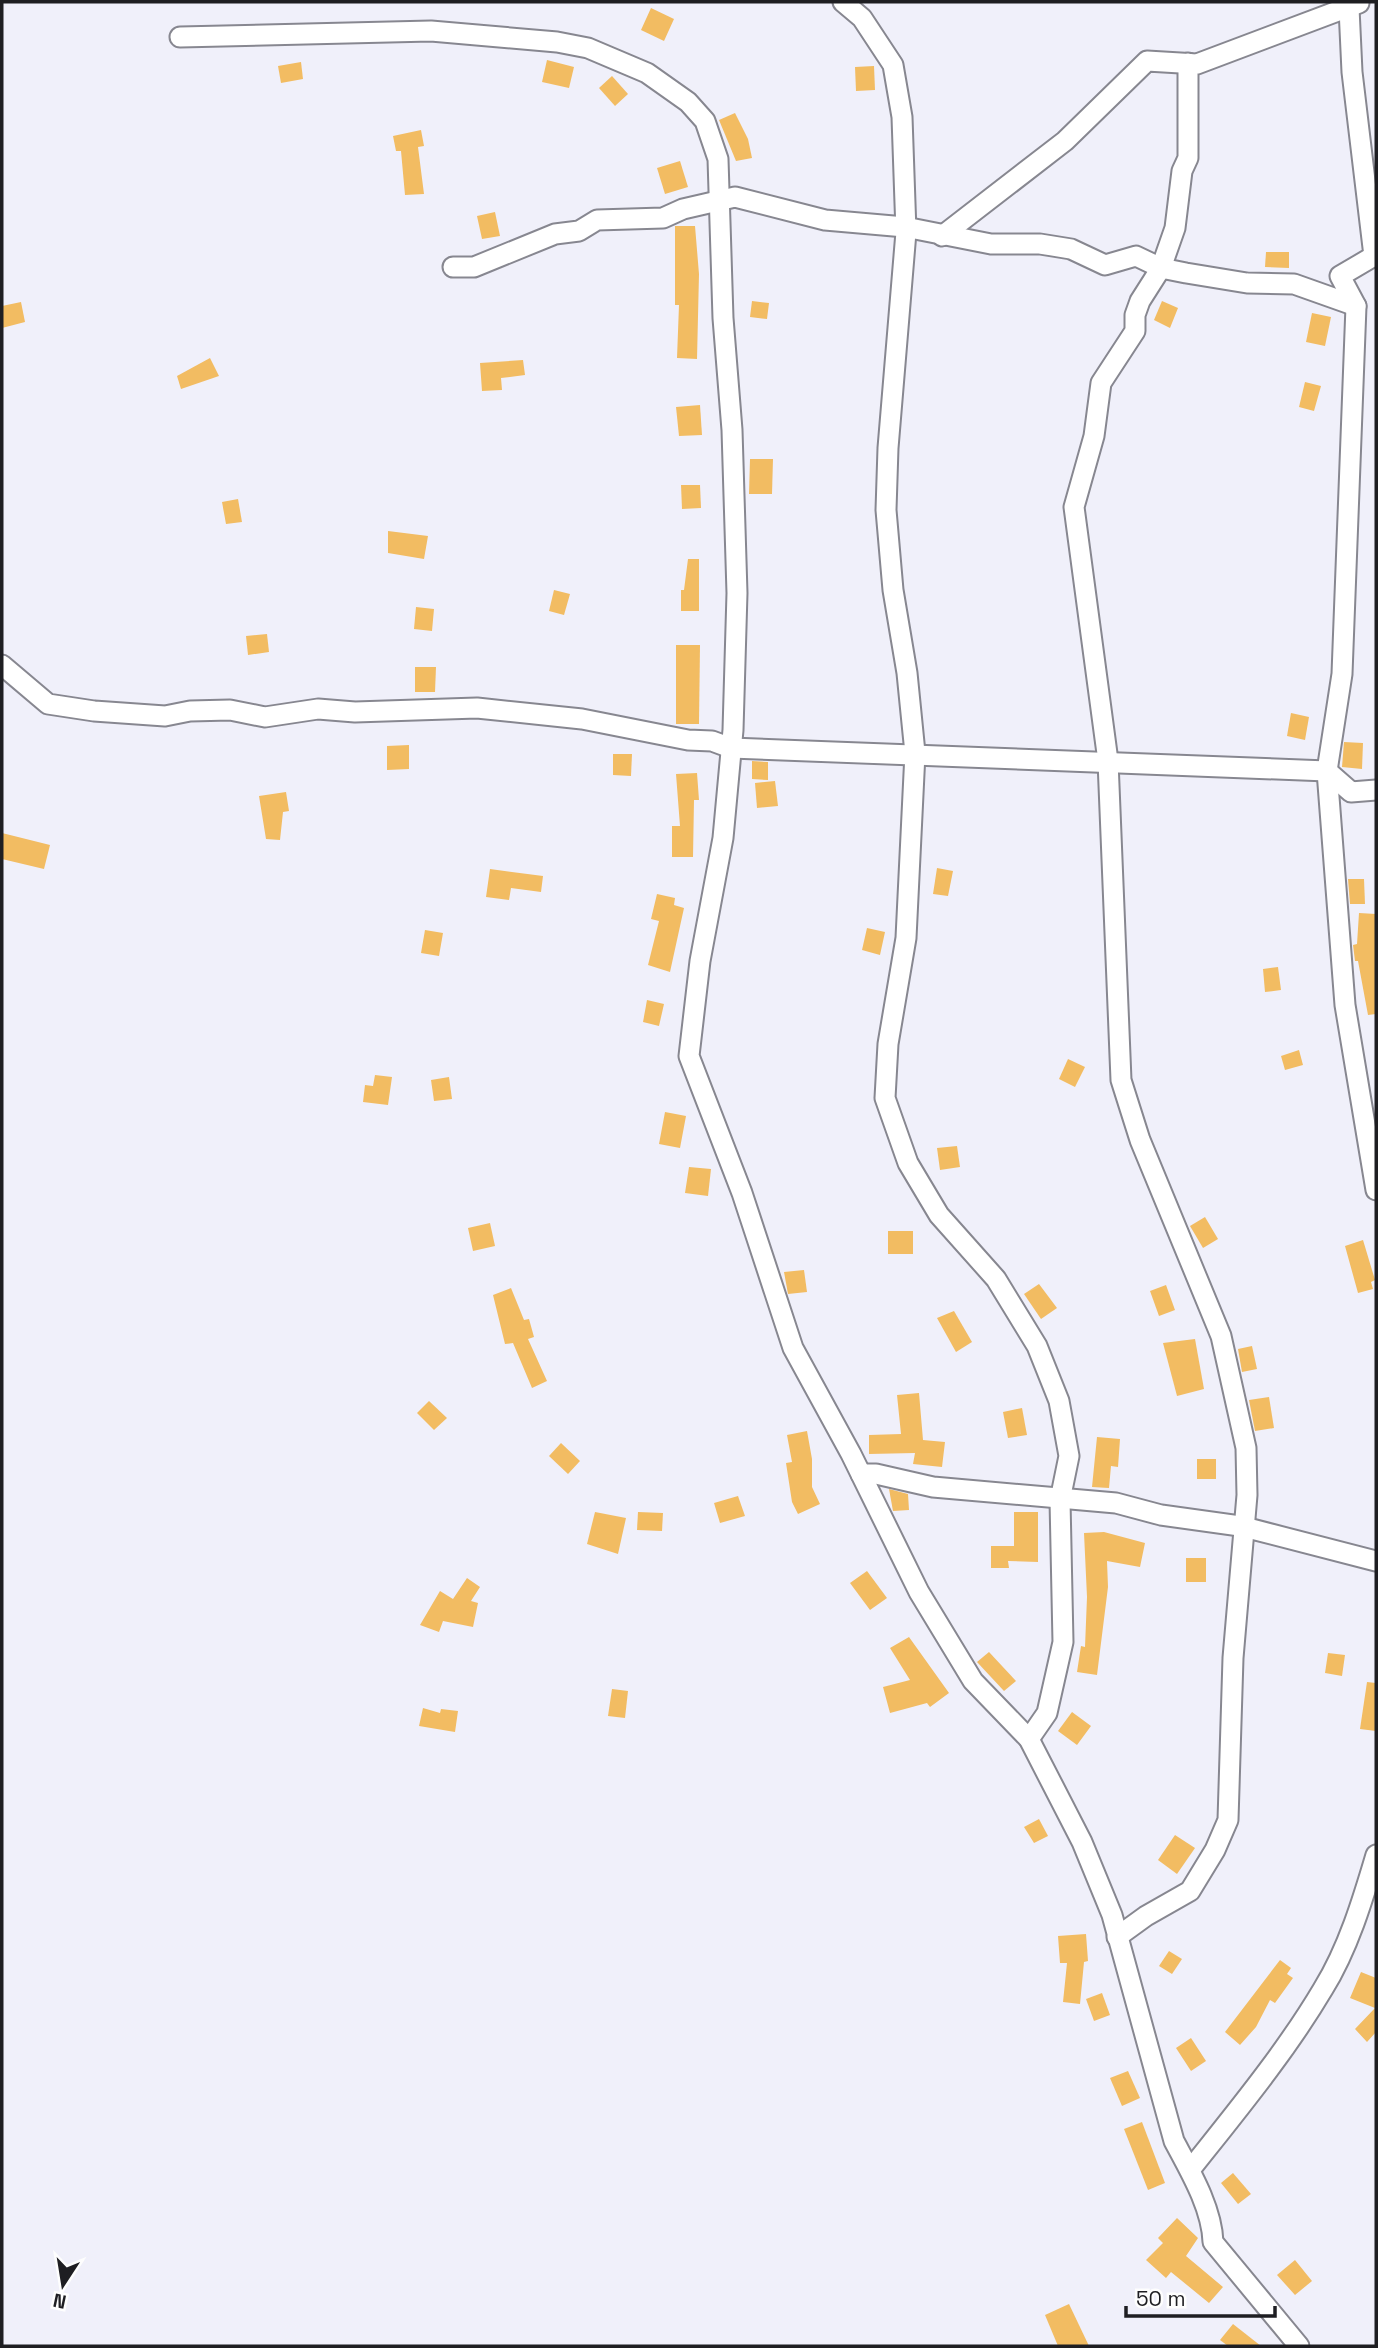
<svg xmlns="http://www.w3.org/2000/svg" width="1378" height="2348" viewBox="0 0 1378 2348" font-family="'Space Grotesk',sans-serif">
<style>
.building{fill:#f2bc62}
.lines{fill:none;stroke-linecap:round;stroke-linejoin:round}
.street-casing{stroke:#878790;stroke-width:23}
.street{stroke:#fff;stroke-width:19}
</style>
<rect width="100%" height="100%" fill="#f0f0fa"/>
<!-- building -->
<g class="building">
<path d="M651,8L674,19L664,41L641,30Z"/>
<path d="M547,60L574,67L569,88L542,82Z"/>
<path d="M301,62L303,79L281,83L278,66Z"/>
<path d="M874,66L875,90L856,91L855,67Z"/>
<path d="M612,76L628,94L615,106L599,88Z"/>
<path d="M735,113L748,139L752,158L736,161L719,120Z"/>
<path d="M421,130L424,146L418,147L424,194L405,195L401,151H396L393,136Z"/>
<path d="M680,161L688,187L665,194L657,168Z"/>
<path d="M495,212L500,236L482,239L477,216Z"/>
<path d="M675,226H695L699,274L697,359L677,358L679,305H675Z"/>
<path d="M1266,252H1289V268L1265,267Z"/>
<path d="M752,301L769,303L767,319L750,317Z"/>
<path d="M1162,301L1178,308L1170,328L1154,320Z"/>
<path d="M21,302L25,322L2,328V306Z"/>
<path d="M1312,313L1331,317L1325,346L1306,342Z"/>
<path d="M210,358L219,376L181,389L177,376Z"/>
<path d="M523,360L525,375L501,378L502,390L482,391L480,363Z"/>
<path d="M1305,382L1321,386L1314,411L1299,407Z"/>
<path d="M700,405L702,435L679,436L676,407Z"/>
<path d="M750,459H773L772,494H749Z"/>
<path d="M681,485H700L701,508L682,509Z"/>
<path d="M238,499L242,522L226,524L222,502Z"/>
<path d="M388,531L428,536L424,559L388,553Z"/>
<path d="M688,559H699V611H681V590H684Z"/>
<path d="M554,590L570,594L564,615L549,611Z"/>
<path d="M416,607L434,609L432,631L414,629Z"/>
<path d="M267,634L269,652L248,655L246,636Z"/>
<path d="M676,645H700L699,724H676Z"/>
<path d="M415,667H436L435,692H415Z"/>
<path d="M1291,713L1309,717L1305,740L1287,736Z"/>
<path d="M1344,742L1363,743L1362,769L1342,767Z"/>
<path d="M409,745V769L387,770V746Z"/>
<path d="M613,754H632L631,776L613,775Z"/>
<path d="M752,761L768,762V780L752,779Z"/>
<path d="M697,773L699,800H694L693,857H672V826H680L676,774Z"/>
<path d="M775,781L778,806L757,808L755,783Z"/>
<path d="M286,792L289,811L283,812L280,840L266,839L259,796Z"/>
<path d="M2,833L50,845L44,869L2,859Z"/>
<path d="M937,868L953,871L948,896L933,894Z"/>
<path d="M490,869L543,876L541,892L511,888L509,900L486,897Z"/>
<path d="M1348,879H1364L1365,904H1350Z"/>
<path d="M657,894L675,898L674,905L684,908L670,972L648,965L659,921L651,919Z"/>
<path d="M1359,913L1376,914V1014L1368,1015L1358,961H1355L1353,945L1357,944Z"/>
<path d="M867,928L885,932L880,955L862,950Z"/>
<path d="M425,930L443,933L439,956L421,953Z"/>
<path d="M1278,967L1281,990L1265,992L1263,969Z"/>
<path d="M647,1000L664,1004L659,1026L643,1022Z"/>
<path d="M1299,1050L1303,1065L1285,1070L1281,1056Z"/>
<path d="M1068,1059L1085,1067L1075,1087L1059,1079Z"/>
<path d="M375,1075L392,1077L388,1105L363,1102L365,1085L373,1086Z"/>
<path d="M449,1077L452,1099L434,1101L431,1080Z"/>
<path d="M665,1112L686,1116L680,1148L659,1144Z"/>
<path d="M957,1146L960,1167L940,1170L937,1148Z"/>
<path d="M689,1167L711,1169L708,1196L685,1193Z"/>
<path d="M1205,1217L1218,1239L1203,1248L1190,1226Z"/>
<path d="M490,1223L495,1246L473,1251L468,1228Z"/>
<rect x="888" y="1231" width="25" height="23"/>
<path d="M1363,1240L1375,1280L1371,1282L1373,1289L1358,1293L1345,1246Z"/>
<path d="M804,1270L807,1292L788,1294L784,1272Z"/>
<path d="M1039,1284L1057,1308L1041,1319L1024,1294Z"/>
<path d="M1166,1285L1175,1310L1159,1316L1150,1291Z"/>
<path d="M511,1288L524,1320L529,1319L534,1337L528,1339L547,1381L532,1388L513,1343L505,1344L493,1295Z"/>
<path d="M954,1311L972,1342L956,1352L937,1318Z"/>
<path d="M1195,1339L1204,1389L1177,1396L1163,1343Z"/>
<path d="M1252,1346L1257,1369L1242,1372L1238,1349Z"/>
<path d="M919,1393L923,1440L945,1442L942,1467L913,1464L915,1453L869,1454V1435L901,1434L897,1395Z"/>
<path d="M1269,1397L1274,1428L1255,1431L1249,1400Z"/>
<path d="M429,1401L447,1418L434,1430L417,1413Z"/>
<path d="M1022,1408L1027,1435L1008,1438L1003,1412Z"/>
<path d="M807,1431L812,1459V1487L820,1504L798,1514L792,1502L786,1463L792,1462L787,1435Z"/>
<path d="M1097,1437L1120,1439L1118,1467L1111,1466L1109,1488L1092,1487Z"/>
<path d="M561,1443L580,1461L568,1474L549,1456Z"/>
<rect x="1197" y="1459" width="19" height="20"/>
<path d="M889,1489L908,1494L909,1510L893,1511Z"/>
<path d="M738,1496L745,1516L720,1523L714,1503Z"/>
<path d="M595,1512L626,1518L618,1554L587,1544Z"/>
<path d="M638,1512L663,1513L662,1531L637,1530Z"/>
<path d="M1014,1512H1038V1562L1008,1561L1009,1568H991V1546H1014Z"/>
<path d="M1104,1532L1145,1543L1140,1567L1107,1561L1108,1587L1097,1675L1077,1672L1081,1646L1085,1647L1087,1597L1084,1533Z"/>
<rect x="1186" y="1558" width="20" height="24"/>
<path d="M867,1571L887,1598L870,1610L850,1583Z"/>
<path d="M467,1578L480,1587L471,1601L478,1603L473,1627L443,1621L439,1632L420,1625L440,1591L453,1599Z"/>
<path d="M909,1637L949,1693L930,1707L927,1703L890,1713L883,1687L910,1680L890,1648Z"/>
<path d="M989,1652L1016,1681L1004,1691L977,1662Z"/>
<path d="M1328,1653L1345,1655L1342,1676L1325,1673Z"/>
<path d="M1367,1682L1376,1683V1731L1360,1729Z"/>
<path d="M612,1689L628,1691L625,1718L608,1716Z"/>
<path d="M423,1708L440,1713L441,1709L458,1711L455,1732L419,1726Z"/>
<path d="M1072,1712L1091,1726L1077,1745L1058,1731Z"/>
<path d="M1039,1819L1048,1836L1034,1843L1024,1827Z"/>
<path d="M1175,1835L1195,1848L1177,1874L1158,1860Z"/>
<path d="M1086,1934L1088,1961L1084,1962L1080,2004L1063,2002L1067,1963H1060L1058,1936Z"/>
<path d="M1169,1951L1182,1959L1172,1974L1159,1966Z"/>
<path d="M1280,1960L1291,1968L1287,1974L1293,1978L1275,2003L1270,2000L1256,2027L1240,2045L1225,2032Z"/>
<path d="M1361,1972L1376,1978V2032L1367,2042L1355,2029L1375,2008L1350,1998Z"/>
<path d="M1102,1993L1110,2015L1094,2021L1086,1999Z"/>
<path d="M1191,2038L1206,2061L1191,2071L1176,2048Z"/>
<path d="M1128,2071L1140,2098L1122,2106L1110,2078Z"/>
<path d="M1142,2122L1165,2183L1148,2190L1124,2129Z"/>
<path d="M1233,2173L1251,2194L1238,2204L1221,2183Z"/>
<path d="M1177,2218L1198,2238L1186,2256L1223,2287L1209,2303L1171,2272L1166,2278L1146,2260L1163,2243L1158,2238Z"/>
<path d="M1295,2260L1312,2281L1295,2295L1277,2275Z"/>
<path d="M1069,2304L1089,2346H1058L1045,2315Z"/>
<path d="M1233,2324L1261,2346H1228L1220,2340Z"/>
</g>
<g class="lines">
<defs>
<g id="street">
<path d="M843,2L862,18L893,65L902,117L906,232L888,448L886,510L893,590L907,673L915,753L906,938L888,1044L885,1098L908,1163L939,1215L996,1279L1037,1346L1059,1401L1069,1456L1060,1500L1063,1642L1047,1713L1029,1739"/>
<path d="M1349,8L1352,72L1374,256L1340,276L1356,306L1342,674L1327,771L1345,1005L1376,1190"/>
<path d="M180,37L431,31L557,42L588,48L647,73L688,102L705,121L718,159L723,318L732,430L737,593L733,730L723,838L700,961L689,1056L742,1193L793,1348L851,1454L919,1592L973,1681L1029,1739L1082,1842L1112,1915L1174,2141C1190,2171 1212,2208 1213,2242L1299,2346"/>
<path d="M942,236L1065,141L1147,61L1197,64L1359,3"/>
<path d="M453,267H474L555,234L579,231L597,220L663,218L683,209L735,197L825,220L905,227L991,244H1040L1071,249L1105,265L1136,256L1161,268L1186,273L1247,283L1294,284L1356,306"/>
<path d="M2,665L48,704L94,711L165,716L190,711L230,710L265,717L318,709L355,712L477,708L582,719L688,740L712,741L731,748L1327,771L1351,792L1376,790"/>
<path d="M861,1474H876L933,1487L1116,1503L1161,1515L1240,1526L1376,1561"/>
<path d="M1117,1937L1146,1916L1190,1891L1215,1850L1228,1820L1233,1658L1247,1495L1246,1448L1221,1336L1140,1140L1121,1080L1108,761L1074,507L1094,436L1101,383L1135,331V315L1140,301L1161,268L1175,228L1182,171L1188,158V63"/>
<path d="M1190,2170C1236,2112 1285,2053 1323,1989C1348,1949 1363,1899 1376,1855"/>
</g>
</defs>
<!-- street casing -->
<use href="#street" class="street-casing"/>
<!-- street -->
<use href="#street" class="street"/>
</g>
<!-- border -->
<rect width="1378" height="2348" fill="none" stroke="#1e1e22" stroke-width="7"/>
<!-- north arrow -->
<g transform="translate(63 2285) rotate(192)" stroke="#fefefe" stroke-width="5" paint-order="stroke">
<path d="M0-5L12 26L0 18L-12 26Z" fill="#1e1e22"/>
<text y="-10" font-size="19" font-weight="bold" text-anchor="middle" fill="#1e1e22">N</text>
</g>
<!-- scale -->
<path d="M1126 2306v10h149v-10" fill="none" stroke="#1e1e22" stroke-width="3.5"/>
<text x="1136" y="2306" font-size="21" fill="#1e1e22" stroke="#fefefe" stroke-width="5" paint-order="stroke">50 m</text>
</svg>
